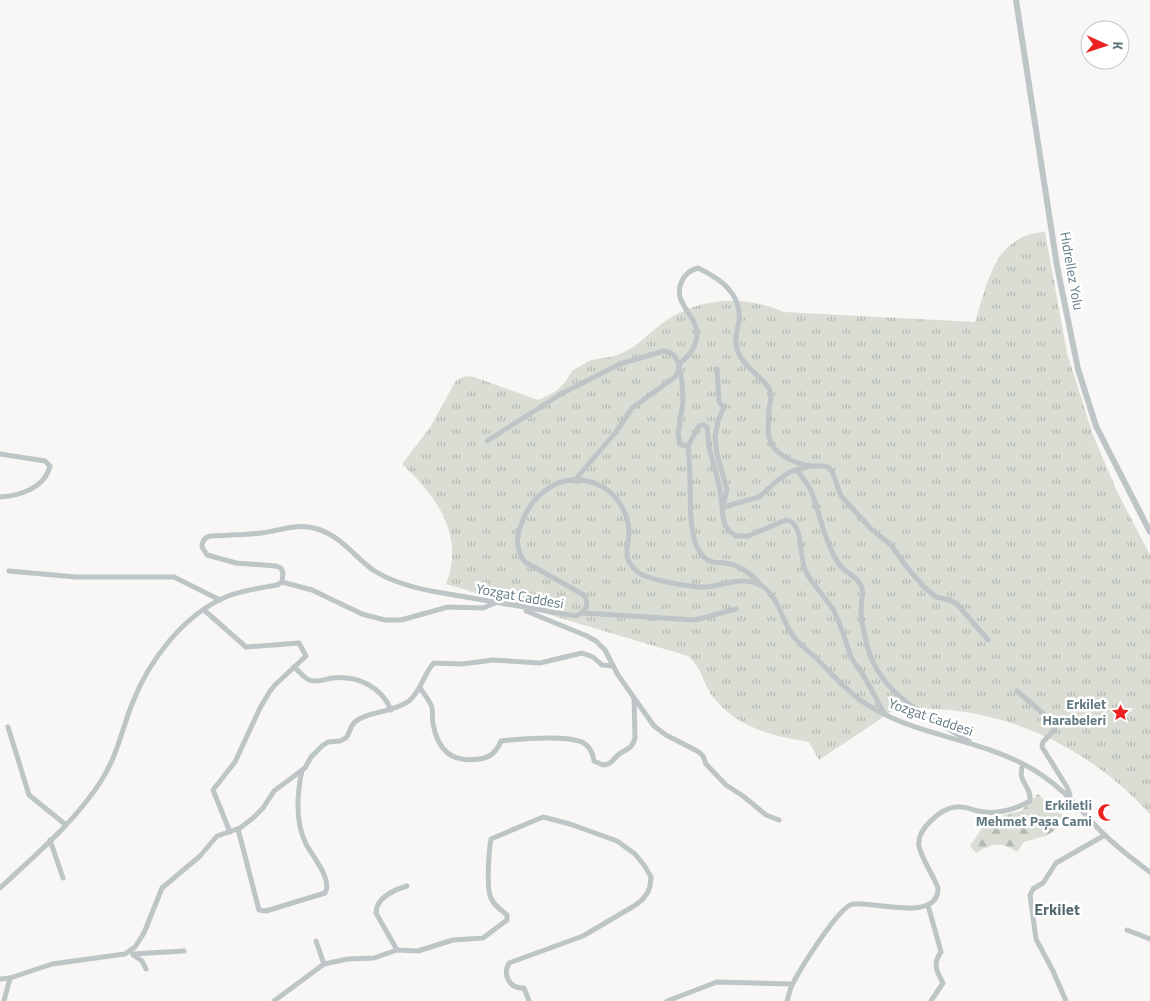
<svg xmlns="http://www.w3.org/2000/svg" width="1150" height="1001" viewBox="0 0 1150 1001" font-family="'Titillium Web',sans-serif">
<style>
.grass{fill:url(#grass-tufts)}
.forest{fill:url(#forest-firs)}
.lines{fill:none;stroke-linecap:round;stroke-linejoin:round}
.minor{stroke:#bec5c7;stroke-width:5}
.tertiary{stroke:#bec5c7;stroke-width:6}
.labels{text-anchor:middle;stroke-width:5;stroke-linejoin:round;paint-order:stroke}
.street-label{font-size:14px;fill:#617a82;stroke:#fff}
.poi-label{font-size:14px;font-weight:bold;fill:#617a82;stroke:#fff;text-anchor:end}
.quarter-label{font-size:16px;font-weight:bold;fill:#54676c;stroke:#fff}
</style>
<defs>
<pattern id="grass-tufts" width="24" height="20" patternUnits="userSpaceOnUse" patternTransform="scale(1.25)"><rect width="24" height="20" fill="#d9ddd4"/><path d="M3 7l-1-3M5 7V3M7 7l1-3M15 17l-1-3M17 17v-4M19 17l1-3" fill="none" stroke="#b3b8b1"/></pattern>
<pattern id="forest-firs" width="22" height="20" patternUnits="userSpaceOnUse" patternTransform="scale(1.25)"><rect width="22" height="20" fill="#d9ddd4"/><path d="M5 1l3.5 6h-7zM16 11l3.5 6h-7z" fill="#b3b8b1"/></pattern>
</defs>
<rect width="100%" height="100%" fill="#f8f7f5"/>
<!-- grass -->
<path class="grass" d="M1045,232L1067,353L1093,435L1116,489L1150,555V814C1094,753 1020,714 937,709C926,709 905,706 895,710C889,712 882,718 876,722C857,735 838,747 819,760L809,742C772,737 733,726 710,693C705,685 703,676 698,668C696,664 692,660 688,656L446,584C465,535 437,497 402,464L431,426L455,382C460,377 466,375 474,377L538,400C549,396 559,390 566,381C568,378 570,373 572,371C574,370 590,360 592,360C595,359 600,359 603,358C612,357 621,354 628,350C641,343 650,332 661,324C697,297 744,294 784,312L975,322C988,282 994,235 1045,232Z"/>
<!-- forest -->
<path class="forest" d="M1038,794L1068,820L1048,835L1024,842L1017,852C1000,841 993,843 976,853L970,846L982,828L1003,823V815L1021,811Z"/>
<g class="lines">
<!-- minor -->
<g class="minor">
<path d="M717,369L719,402L724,407L718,421L715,437L717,454L727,490L724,502"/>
<path d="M487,441L561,394L620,364L664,351L668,352L674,355L679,364L678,371L675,377L632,408L616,432L575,480"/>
<path d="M688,446C689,457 690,469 690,481C691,501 686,555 713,562C716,563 721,562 725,563C739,565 751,573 760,585"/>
<path d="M0,454L45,461L50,466C45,488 19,496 0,497"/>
<path d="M810,466C794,463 773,455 769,437C767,428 769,419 769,410C770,404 772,397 770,391C768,381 745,369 739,354C733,342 737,333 739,321C742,293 719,278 698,268C690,270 684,275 681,283C673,304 697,315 697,334C697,346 688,357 679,364L682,382L683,401L678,435L680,442L682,445L688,446L699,426L704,425L707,427L709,447L720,489L723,517L725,525L729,531L736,536H748L786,520C804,522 799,556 805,570C812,585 826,597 834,611C841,625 845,639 850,654C853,663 860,669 864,677C872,689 877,702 885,714"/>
<path d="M797,470C802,477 809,485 812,493C820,515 825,543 839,564C845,573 859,577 862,588C863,596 861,604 861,611C861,621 864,632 866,641C877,694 927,716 969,741"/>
<path d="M723,507L759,497L778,480L790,472L810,466H826L832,471L841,496L871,529L891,545L905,565L924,587L936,597L950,600L957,604L988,640"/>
<path d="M9,571L76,577H174L220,600"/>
<path d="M282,582L312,590L362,614L385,620H401L448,607L483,608L495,603"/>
<path d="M204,610L246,647L299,643L306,656L275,685L270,691L260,708L235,762L213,790L230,832"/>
<path d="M526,611L587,636L596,641L605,650L618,675L654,726L666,735L699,752L703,756L706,764L726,785L743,796L766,815L779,820"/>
<path d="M583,613L695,620L736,609"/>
<path d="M294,667C299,671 304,678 309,680C317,683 325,679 332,678C357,675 382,687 391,710"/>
<path d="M420,688C424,694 431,702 432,708C433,713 432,719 433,724C438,750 451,763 479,759C490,758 497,751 501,741C520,739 565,735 582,742C590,746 593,753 594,761L603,765C612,764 611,761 617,756C625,748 631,752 635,738L634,698"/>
<path d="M1017,691L1055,724V729L1043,742L1042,747L1067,787L1070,795"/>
<path d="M8,727L29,795L66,825"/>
<path d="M238,829L259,910L266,911L325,893C333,880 313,857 306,844C295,822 297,794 302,770"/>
<path d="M50,840L63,878"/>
<path d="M0,888C35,855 75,822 101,781C118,754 121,732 132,704C149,660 184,614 228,596C244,590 261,588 277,585L282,582L283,573L281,568L276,566L236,563L207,555L202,547C202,541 205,537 211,536C228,535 245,535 261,533C279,531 297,523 314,528C339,534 354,556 373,570C390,581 411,587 431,591L576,616C586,612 590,604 584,595L525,562C516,551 516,537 521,525C532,492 564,469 599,485C615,492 628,511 629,530C629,548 620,558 639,573C649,580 694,588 707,587C726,585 743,575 762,586C779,597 782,622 794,637C800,645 808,651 816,658C830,672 844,688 860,700C909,735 973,737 1025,765C1054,780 1073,801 1094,824C1110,842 1131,858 1150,872"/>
<path d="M928,905L941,952C932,964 937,972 943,983L931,1001"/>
<path d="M1127,930L1150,939"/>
<path d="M316,941L324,964"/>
<path d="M397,950L418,951L453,940L483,938L507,920V915C501,910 494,906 491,898C486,889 489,849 491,839L543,817L570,824L617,841L635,854L644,865L651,877L650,886L648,892L642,900L634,906L583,936L509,963C502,975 510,989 524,988L529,1001"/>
<path d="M133,954L184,951"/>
<path d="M133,955L142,961L146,969"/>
<path d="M0,979L10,978L52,964L125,954L135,947L144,933L162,888L200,856L217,836L240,828L253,818L263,808L274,791L305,768L311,757L322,746L328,742L340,741L346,738C350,733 350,726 355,722C367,711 393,713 409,701C422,690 423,674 434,663L462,664L493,660L540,663L582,653L593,657L602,665L613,666"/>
<path d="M4,1001L10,978"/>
<path d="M274,1001L324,964L348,959L374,958L397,950L376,913C376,897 394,890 407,886"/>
<path d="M667,1001L717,982L792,984"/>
<path d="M787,1001C789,995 790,988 793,983C801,968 839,906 853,904C872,901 939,923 938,888C933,874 922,860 919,846C916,830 941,808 956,807C964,806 970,809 978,811C996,815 1014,810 1030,801C1032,785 1016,783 1023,764"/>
<path d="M1066,1001L1053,971L1036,939L1030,895L1033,889L1043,883L1056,863L1105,835"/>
</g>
<!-- tertiary -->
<path class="tertiary" d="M1016,0L1057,266L1078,369L1096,426L1150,532"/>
</g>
<!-- icons -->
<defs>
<symbol id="sight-bare" viewBox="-9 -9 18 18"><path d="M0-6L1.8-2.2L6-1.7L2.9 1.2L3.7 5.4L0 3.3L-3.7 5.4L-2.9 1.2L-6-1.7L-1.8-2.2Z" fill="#ed2220" stroke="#fff" stroke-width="2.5" paint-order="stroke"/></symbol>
<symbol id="mosque-bare" viewBox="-9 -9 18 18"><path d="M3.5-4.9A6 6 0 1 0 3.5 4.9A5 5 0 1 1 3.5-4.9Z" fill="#ed2220" stroke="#fff" stroke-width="2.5" paint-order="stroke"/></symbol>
</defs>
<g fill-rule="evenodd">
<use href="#sight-bare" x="1108" y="700" width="25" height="25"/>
<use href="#mosque-bare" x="1094" y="800" width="25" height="25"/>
</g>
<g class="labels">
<!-- street labels -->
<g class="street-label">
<text transform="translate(1072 271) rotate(80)" y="5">Hıdrellez Yolu</text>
<text transform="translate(520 596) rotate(10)" y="5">Yozgat Caddesi</text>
<text transform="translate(931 717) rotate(19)" y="5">Yozgat Caddesi</text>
</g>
<!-- poi labels -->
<g class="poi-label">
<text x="1106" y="709">Erkilet<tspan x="1106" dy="16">Harabeleri</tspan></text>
<text x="1092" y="810">Erkiletli<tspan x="1092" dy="16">Mehmet Paşa Cami</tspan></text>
</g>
<!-- quarter labels -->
<g class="quarter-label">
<text x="1057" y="915">Erkilet</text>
</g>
</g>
<!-- north arrow -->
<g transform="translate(1105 45) rotate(93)"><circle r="24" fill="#ffffff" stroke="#c0cacd"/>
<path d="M0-4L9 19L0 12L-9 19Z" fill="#ed2220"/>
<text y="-8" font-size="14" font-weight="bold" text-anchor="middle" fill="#617a82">K</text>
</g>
</svg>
